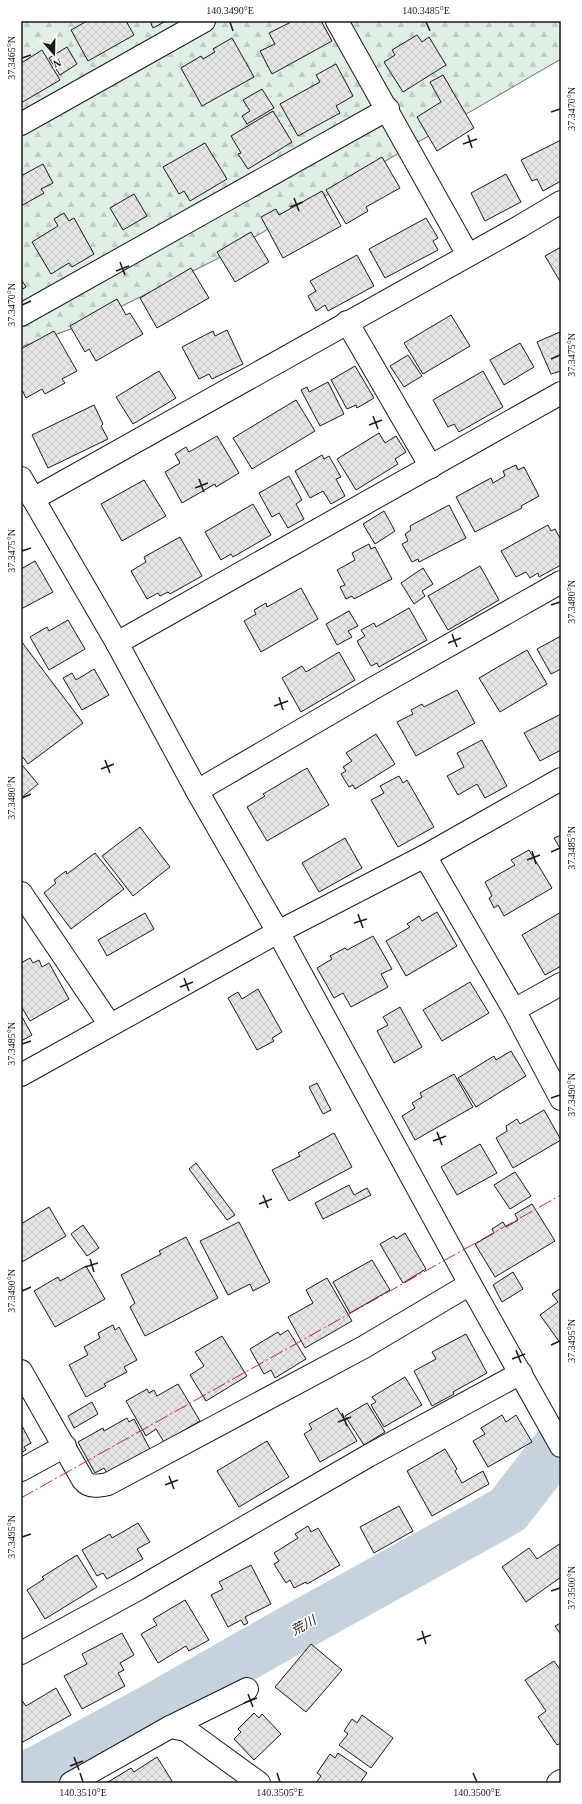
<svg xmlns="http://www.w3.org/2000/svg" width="582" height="1804" viewBox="0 0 582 1804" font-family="'Times New Roman','Noto Sans JP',serif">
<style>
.forest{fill:url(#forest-firs);stroke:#6a6a6a}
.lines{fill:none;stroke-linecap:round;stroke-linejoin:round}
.river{stroke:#c6d2dc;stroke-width:50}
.building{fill:url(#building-cross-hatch);stroke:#1a1a1a}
.street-casing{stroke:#1a1a1a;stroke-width:24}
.secondary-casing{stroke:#1a1a1a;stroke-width:24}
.street{stroke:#fff;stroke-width:22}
.secondary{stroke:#fff;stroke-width:22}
.power{stroke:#c62828;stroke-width:1;stroke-dasharray:14 3 2 3;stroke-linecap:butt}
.ticks{fill:none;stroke:#1a1a1a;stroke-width:1.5}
.labels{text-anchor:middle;stroke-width:3;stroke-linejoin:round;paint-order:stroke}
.water-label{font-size:13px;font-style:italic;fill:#1a1a1a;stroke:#fff}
.neatline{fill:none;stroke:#1a1a1a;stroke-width:1.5}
.ticks-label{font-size:10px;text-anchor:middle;fill:#1a1a1a}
</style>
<defs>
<pattern id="forest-firs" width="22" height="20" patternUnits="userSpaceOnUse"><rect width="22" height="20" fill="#e0efe3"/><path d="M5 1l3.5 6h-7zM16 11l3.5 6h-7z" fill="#c0ccc2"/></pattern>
<pattern id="building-cross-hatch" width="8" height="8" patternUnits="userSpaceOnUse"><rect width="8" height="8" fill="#e6e6e6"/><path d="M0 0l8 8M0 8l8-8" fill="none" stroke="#c5c5c5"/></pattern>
</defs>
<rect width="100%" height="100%" fill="#fff"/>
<!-- forest -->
<path class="forest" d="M21,21H561V59L215,260L122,306L71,329L21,347Z"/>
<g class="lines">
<!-- river -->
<path class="river" d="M21,1780L152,1709L286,1633L508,1510L561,1442"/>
</g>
<!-- building -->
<g class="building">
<path d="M87,21H126L134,35L88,61L71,30Z"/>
<path d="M150,21H166L153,28Z"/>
<path d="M293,21H321L332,41L272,74L260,51L275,44L269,33Z"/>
<path d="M417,35L422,42L429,37L446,65L403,92L384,62L395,55L392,50Z"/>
<path d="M232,38L254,77L202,106L181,68L201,56L203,59L215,52L213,49Z"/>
<path d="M67,47L77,64L60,75L49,58Z"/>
<path d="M42,50L60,80L21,103V60L23,62Z"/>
<path d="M336,64L353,96L336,106L340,113L298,136L280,104L320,82L316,75Z"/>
<path d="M443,75L474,128L437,151L417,117L441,102L430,82Z"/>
<path d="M262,89L274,108L247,124L242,116L250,111L243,100Z"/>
<path d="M273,111L292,142L248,169L238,154L241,153L231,136Z"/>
<path d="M561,140V181L543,191L537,179L532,181L521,160Z"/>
<path d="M205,143L227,179L190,201L184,191L179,194L163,167Z"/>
<path d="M382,157L400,188L366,207L368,211L346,224L326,190Z"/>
<path d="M43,164L53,183L41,189L44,193L21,206V176Z"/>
<path d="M506,174L521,202L485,221L471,193Z"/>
<path d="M322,191L341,226L283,258L261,217L276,209L279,215Z"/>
<path d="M134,194L147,216L123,230L110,208Z"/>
<path d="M64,213L69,221L74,218L94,254L72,267L69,263L51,274L32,242L58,226L54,219Z"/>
<path d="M426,218L438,238L433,241L438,250L385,278L369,249Z"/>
<path d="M251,232L269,262L235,282L217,252Z"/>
<path d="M561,247V283L545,256Z"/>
<path d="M357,255L374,286L328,311L325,305L316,311L308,296L316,291L310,281Z"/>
<path d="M191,268L209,298L157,328L140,298Z"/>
<path d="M21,279L26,287L21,290Z"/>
<path d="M117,299L126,315L130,313L143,334L96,361L89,349L85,352L70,326Z"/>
<path d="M451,315L470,346L423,374L404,343Z"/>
<path d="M227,330L243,364L212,379L209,374L199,379L182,347L213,331L215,336Z"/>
<path d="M54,331L77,371L62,379L65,383L45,394L42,389L26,398L21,388V349Z"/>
<path d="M560,332L561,371L551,374L537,342Z"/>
<path d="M520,343L534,367L504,385L490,360Z"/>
<path d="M408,355L422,376L404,387L390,366Z"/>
<path d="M355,366L374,398L357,408L356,405L347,409L331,380Z"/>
<path d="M159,371L176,398L133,424L116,397Z"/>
<path d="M483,371L503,407L459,432L454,424L448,427L433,400Z"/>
<path d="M328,382L344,414L320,426L301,390L307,387L309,392Z"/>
<path d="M296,400L315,431L252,469L233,438Z"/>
<path d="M94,405L103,424L101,426L108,439L48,468L32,435Z"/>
<path d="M379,433L385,443L396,436L406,452L395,459L398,464L356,490L337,459Z"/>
<path d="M217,436L239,473L216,487L215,484L182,503L165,472L180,463L175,454L186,447L189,452Z"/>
<path d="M322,455L324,459L329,456L341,477L336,479L345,496L331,504L323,491L310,498L295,471Z"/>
<path d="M516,465L518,470L524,467L539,496L521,506L522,508L475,532L456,497L491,478L493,483L505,476L503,471Z"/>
<path d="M289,476L302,500L296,504L304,519L288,528L279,513L272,517L259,493Z"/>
<path d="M144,480L166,516L122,541L101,504Z"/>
<path d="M253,504L271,535L233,557L231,554L221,560L205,532Z"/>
<path d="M449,505L466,538L419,562L418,559L412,562L402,544L408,541L405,534L411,530L410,526Z"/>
<path d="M384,511L395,531L375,544L363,524Z"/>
<path d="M548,525L551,531L555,529L561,540V565L539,577L538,573L530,578L526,572L516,577L501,551Z"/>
<path d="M180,537L202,576L170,594L168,592L160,596L158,593L147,599L131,571L146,562L144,557Z"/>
<path d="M369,544L371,549L375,547L392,579L354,599L352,596L346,599L340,587L345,585L337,570L355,560L352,553Z"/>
<path d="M35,561L53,592L21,609V569Z"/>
<path d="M480,566L499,600L448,630L428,596Z"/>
<path d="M423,568L433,584L422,591L425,596L414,604L401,583Z"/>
<path d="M301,588L318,619L261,652L244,621L256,614L254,610L266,603L267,607Z"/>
<path d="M409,608L427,640L379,667L377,663L371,666L357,641L365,636L361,630L374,623L376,627Z"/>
<path d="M349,611L358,626L348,631L352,637L337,645L326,624Z"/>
<path d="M68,620L85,649L49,670L30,637L47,627L49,631Z"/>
<path d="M561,636V669L551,674L537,649Z"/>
<path d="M21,641L83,723L28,764L21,755Z"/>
<path d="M527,650L547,684L500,712L479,678Z"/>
<path d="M339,652L355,680L301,712L282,678L302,666L306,672Z"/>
<path d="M94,669L109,695L82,710L63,678L72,673L76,680Z"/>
<path d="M457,690L475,723L416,756L397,722L413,714L411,710L422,704L424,707Z"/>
<path d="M561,714V750L540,761L524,733Z"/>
<path d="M376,734L395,764L355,789L353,785L349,787L341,774L346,771L343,767L352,761L346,753Z"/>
<path d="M482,740L507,786L485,798L477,784L458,795L447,776L464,767L457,753Z"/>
<path d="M22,765L38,784L21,798V766Z"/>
<path d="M307,768L329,805L267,841L247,807L265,796L263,794Z"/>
<path d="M399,776L403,783L407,780L434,827L398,847L371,800L384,793L380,786Z"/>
<path d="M140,827L170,867L133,896L102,856Z"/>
<path d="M561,835V850L554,838Z"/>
<path d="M345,838L362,868L319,892L302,863Z"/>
<path d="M529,850L552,888L504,916L498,905L494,908L489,898L492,896L485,882L515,865L511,860Z"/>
<path d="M95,853L124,889L71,929L44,893L56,883L54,880L66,871L67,874Z"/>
<path d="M437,912L457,946L406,976L386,941L410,927L407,924L419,916L422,921Z"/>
<path d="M561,912V966L545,975L522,935Z"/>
<path d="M145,913L154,929L107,956L98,940Z"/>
<path d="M373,936L392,969L381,974L388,987L351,1007L343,993L334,998L317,968L332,959L330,956L345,948L347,950Z"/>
<path d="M30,958L33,963L39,960L42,967L49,963L69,999L30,1021L21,1006V963Z"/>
<path d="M470,982L489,1013L442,1041L423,1010Z"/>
<path d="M258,989L282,1032L272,1038L274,1041L257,1050L228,998L238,992L242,999Z"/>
<path d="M400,1007L422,1047L394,1063L377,1031L388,1025L383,1017Z"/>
<path d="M21,1015L32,1035L21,1041Z"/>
<path d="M511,1051L526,1076L476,1107L458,1078L494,1056L496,1060Z"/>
<path d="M454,1074L473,1107L415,1140L402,1116L415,1108L412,1103L422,1097L420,1093Z"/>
<path d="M317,1083L331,1110L323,1114L309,1087Z"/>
<path d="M544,1110L561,1140L513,1168L496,1138L507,1131L506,1126L517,1119L520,1124Z"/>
<path d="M334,1133L352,1167L289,1201L272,1170L300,1156L298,1153Z"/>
<path d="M480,1144L497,1173L457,1195L441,1167Z"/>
<path d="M196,1163L235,1215L227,1220L189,1169Z"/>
<path d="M515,1172L531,1196L510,1209L494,1185Z"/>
<path d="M349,1185L354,1195L367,1188L371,1195L323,1219L315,1203Z"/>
<path d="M532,1204L555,1241L495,1277L475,1244L494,1233L492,1229L503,1222L506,1227L518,1220L515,1214Z"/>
<path d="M49,1207L66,1236L22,1262L21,1224Z"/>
<path d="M239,1222L270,1282L253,1291L250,1284L228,1295L200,1241Z"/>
<path d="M83,1225L99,1248L87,1256L71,1234Z"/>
<path d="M405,1233L426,1269L403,1283L380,1244L394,1236L396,1239Z"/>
<path d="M186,1237L218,1298L145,1336L130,1307L135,1303L121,1275L161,1254L159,1251Z"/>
<path d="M372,1260L390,1290L350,1313L333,1282Z"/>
<path d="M86,1266L105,1299L55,1327L34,1291L58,1277L60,1281Z"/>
<path d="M513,1272L523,1289L502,1302L493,1285Z"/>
<path d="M327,1278L352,1321L305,1348L288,1317L313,1303L306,1290Z"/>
<path d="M561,1288V1344L540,1315L558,1302L552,1294Z"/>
<path d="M113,1325L115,1330L119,1327L137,1360L124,1367L127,1372L104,1384L106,1386L86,1397L69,1365L88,1355L84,1347L100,1338L98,1333Z"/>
<path d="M288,1330L306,1359L275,1378L271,1370L264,1374L250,1349L278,1332L280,1335Z"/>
<path d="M466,1334L487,1373L453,1392L454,1394L432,1406L414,1371L436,1359L432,1352Z"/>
<path d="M222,1336L247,1376L206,1401L190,1375L204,1366L195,1352Z"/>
<path d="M405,1377L422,1405L384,1427L371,1405L376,1402L372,1397Z"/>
<path d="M178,1384L200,1421L164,1442L156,1429L146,1436L126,1401L147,1389L149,1393L154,1390L157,1396Z"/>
<path d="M92,1402L98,1414L74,1428L68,1416Z"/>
<path d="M367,1403L385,1432L364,1445L345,1416Z"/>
<path d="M337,1408L357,1441L320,1462L304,1434L312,1429L309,1424Z"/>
<path d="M502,1415L506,1422L516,1415L532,1442L488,1467L473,1441L485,1434L481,1428Z"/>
<path d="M127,1418L129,1422L134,1419L151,1451L108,1475L104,1468L95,1473L78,1442L103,1428L104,1431Z"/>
<path d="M21,1424L31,1443L24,1447L26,1450L21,1453Z"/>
<path d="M267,1441L289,1477L239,1507L217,1471Z"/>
<path d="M445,1449L457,1469L455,1471L462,1483L483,1471L489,1484L432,1516L407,1471Z"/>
<path d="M399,1506L413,1531L374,1553L360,1527Z"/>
<path d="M138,1523L150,1542L137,1549L143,1559L107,1579L103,1573L97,1576L82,1550L110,1534L112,1538Z"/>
<path d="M308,1526L311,1532L318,1528L340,1565L307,1584L306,1582L294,1588L290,1580L286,1583L274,1564L279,1561L274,1553L298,1538L295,1534Z"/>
<path d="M561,1543V1577L526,1602L502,1567L529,1548L537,1559Z"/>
<path d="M77,1555L97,1587L45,1619L27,1590L44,1579L42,1577Z"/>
<path d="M251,1565L271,1604L245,1617L248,1623L244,1625L241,1620L228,1627L211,1595L223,1589L219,1582Z"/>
<path d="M185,1600L209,1640L189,1651L186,1646L158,1663L141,1634L157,1625L153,1619Z"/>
<path d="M561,1623V1635L555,1626Z"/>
<path d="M122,1633L134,1655L120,1663L124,1670L118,1673L125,1686L82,1709L64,1676L87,1664L82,1654Z"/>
<path d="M311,1644L342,1670L306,1712L275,1687Z"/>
<path d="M554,1661L561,1671V1743L557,1745L538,1717L546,1711L525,1680Z"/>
<path d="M56,1688L71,1715L21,1743V1699L26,1706Z"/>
<path d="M254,1713L259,1718L262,1714L281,1734L254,1760L234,1739L241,1732L238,1729Z"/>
<path d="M362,1715L393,1738L371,1768L339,1745L348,1734L344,1731L352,1719L357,1723Z"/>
<path d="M338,1753L367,1773L360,1783H316L321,1776L317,1773L330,1754L335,1758Z"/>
<path d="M157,1757L172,1781L170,1783L108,1782L131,1768L134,1772Z"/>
</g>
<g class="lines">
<defs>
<g id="street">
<path d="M337,21L468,255"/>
<path d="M21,124L204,21"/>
<path d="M21,315L388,109"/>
<path d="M347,322L431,467"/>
<path d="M33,499L519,227L561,202"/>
<path d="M117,643L561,393"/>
<path d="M197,791L372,689L561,582"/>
<path d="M425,856L514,1010L561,1099"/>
<path d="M21,893L110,1025"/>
<path d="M514,1010L561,984"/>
<path d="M21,1371L83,1480C89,1488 99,1486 108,1484L364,1347L470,1284"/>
<path d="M21,1470L65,1446"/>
<path d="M21,1653L138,1589L368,1456L521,1373"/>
<path d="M170,1727L247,1689"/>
<path d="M71,1783L170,1727L186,1730L259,1783"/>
<path d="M558,1783L561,1781"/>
</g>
<g id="secondary">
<path d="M21,478L117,643L197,791L278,932L470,1284L561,1446"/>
<path d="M21,1075L278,932L425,856L561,779"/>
</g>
</defs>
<!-- street casing -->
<use href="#street" class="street-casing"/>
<!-- secondary casing -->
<use href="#secondary" class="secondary-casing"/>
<!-- street -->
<use href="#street" class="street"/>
<!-- secondary -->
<use href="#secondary" class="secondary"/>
<!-- power -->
<path class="power" d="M21,1498L561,1195"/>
</g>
<!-- ticks -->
<path class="ticks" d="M230,22L233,31M426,22L430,31M22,58L31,55M551,112L560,109M468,135L472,148M463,144L477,139M294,198L299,211M290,207L303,202M120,262L125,275M116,271L129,266M22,305L31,301M551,359L560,355M373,416L378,429M369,425L382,420M199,479L204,492M195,488L208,483M22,551L31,548M551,605L560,602M452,634L457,647M448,643L461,638M279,697L283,710M274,706L288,701M105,760L110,773M101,769L114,764M22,798L31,794M532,851L536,864M551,852L560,848M527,860L540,855M358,914L363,928M354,923L367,919M184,978L189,991M180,987L193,982M22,1044L31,1041M551,1098L560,1095M437,1132L442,1145M433,1141L446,1136M263,1195L268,1208M259,1204L272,1199M90,1259L94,1272M85,1267L98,1263M22,1291L31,1287M551,1345L560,1341M516,1350L521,1363M512,1359L525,1354M342,1413L347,1426M338,1422L351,1417M169,1476L174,1489M165,1485L178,1480M22,1537L31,1534M551,1591L560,1588M422,1631L426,1644M417,1640L431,1635M248,1694L253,1707M244,1703L257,1698M74,1757L79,1770M70,1766L83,1761M80,1773L83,1782M277,1773L280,1782M473,1773L477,1782"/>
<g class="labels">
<!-- water labels -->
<g class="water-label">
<text transform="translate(303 1625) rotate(-29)" y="5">荒川</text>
</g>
</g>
<!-- border -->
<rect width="582" height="1804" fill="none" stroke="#ffffff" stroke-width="44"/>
<!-- north arrow -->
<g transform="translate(54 54) rotate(160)" stroke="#ffffff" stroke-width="3" paint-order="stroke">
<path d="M0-3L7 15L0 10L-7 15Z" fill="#1a1a1a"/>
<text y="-6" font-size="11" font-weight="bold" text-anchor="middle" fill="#1a1a1a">N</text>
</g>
<rect x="22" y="22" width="538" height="1760" class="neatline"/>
<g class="ticks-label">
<text x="230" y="14">140.3490°E</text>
<text x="426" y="14">140.3485°E</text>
<text transform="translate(11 58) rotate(-90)" y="4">37.3465°N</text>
<text transform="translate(571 109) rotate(-90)" y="4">37.3470°N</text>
<text transform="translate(11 305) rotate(-90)" y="4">37.3470°N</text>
<text transform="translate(571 355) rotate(-90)" y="4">37.3475°N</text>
<text transform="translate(11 551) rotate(-90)" y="4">37.3475°N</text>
<text transform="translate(571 602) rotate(-90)" y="4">37.3480°N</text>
<text transform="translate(11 798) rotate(-90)" y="4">37.3480°N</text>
<text transform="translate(571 848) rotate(-90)" y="4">37.3485°N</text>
<text transform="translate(11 1044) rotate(-90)" y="4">37.3485°N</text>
<text transform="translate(571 1095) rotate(-90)" y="4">37.3490°N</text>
<text transform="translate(11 1291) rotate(-90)" y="4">37.3490°N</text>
<text transform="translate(571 1341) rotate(-90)" y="4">37.3495°N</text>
<text transform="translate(11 1537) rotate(-90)" y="4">37.3495°N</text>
<text transform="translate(571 1588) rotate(-90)" y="4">37.3500°N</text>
<text x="83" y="1796">140.3510°E</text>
<text x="280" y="1796">140.3505°E</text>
<text x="477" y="1796">140.3500°E</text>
</g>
</svg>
